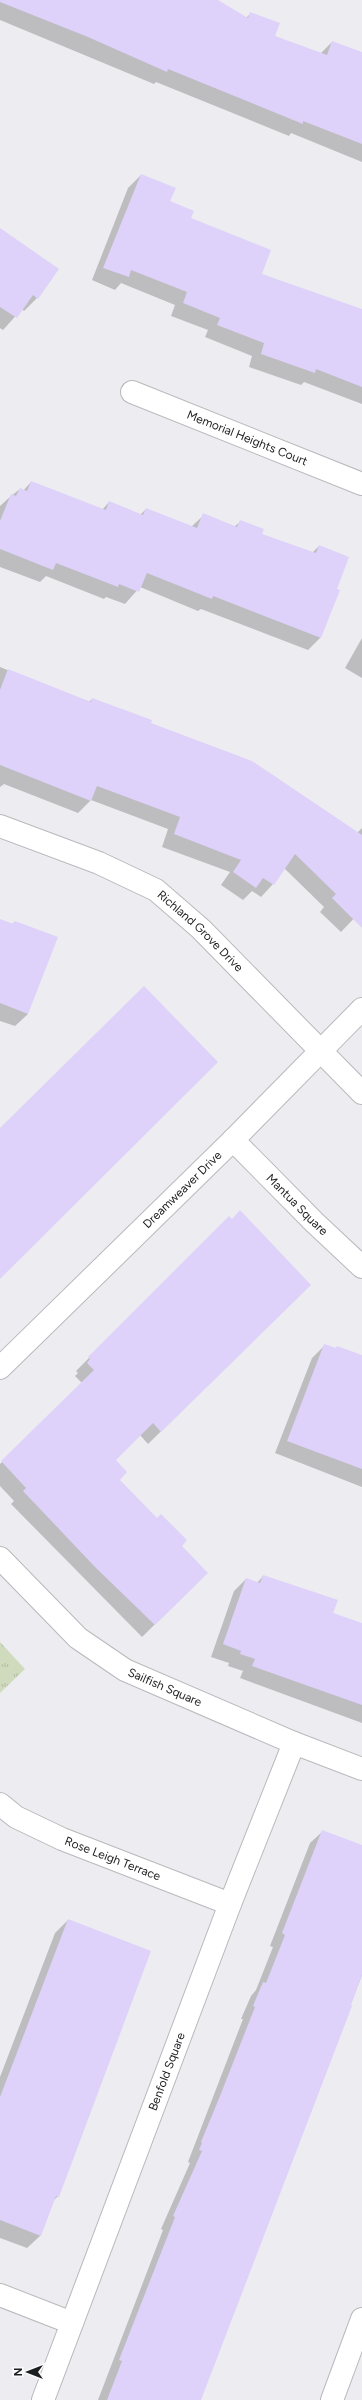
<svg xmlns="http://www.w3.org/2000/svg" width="362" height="2400" viewBox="0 0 362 2400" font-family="Figtree,sans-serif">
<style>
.park{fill:url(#park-tufts)}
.shadow{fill:#0003}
.building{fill:#ded1fa}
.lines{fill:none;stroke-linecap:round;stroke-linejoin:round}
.street-casing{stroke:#b8b9bc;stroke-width:24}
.street{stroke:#fff;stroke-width:22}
.labels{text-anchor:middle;stroke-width:4;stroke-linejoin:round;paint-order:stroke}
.street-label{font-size:12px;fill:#1c1d1e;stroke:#fafbfe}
</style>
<defs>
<pattern id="park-tufts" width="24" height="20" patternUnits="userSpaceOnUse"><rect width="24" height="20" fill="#d0dbbe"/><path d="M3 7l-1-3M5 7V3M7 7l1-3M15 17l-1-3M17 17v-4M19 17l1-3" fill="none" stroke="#b2bca3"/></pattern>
</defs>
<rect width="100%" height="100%" fill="#ededf1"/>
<!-- park -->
<path class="park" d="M0,1642L25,1669L0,1693Z"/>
<!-- shadow -->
<g class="shadow">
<path d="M0,0H213L246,18L251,13L274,36L320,54L332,42L362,72V162L291,133L289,136L156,82L154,84L0,20Z"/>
<path d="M141,175L169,202L261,274L362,313V404L304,382L301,385L249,367L252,356L205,337L208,330L171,316L175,305L121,283L115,290L92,280L128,188Z"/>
<path d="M0,229L37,298L24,311L22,309L3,330L0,328Z"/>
<path d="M31,482L102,510L109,502L140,515L146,509L191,527L204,515L234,527L241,521L261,534L312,553L319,546L336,589L320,638L308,650L201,609L198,611L140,587L125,604L106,597L104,599L46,576L40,582L0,567V506L11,496L20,489L23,491Z"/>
<path d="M362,638V678L345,668Z"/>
<path d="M0,667L89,702L92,699L150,724L357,833L362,828V910L341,932L320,912L324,907L284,868L273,884L261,897L252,891L243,900L221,885L230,872L162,847L168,829L91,800L78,813L4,784L0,787Z"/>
<path d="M0,920L12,924L15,922L28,1014L15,1026L0,1021Z"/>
<path d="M229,1218L297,1298L148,1444L140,1435L114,1460L119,1480L207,1573L142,1637L11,1504L14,1501L0,1486V1464L82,1383L75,1376L78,1373L76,1371Z"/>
<path d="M325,1345L335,1349L337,1347L362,1356V1487L275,1453L312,1358Z"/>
<path d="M263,1576L332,1613L362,1624V1723L240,1678L243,1671L228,1666L229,1663L211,1657L234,1591L246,1579L257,1583Z"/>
<path d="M323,1831L362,1846V1975L200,2400H98L163,2230L161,2229L190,2163L188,2162L243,2019H241L251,1996L256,1990L273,1947L270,1946L310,1843Z"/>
<path d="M68,1920L58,2196L52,2202L40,2236L27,2248L0,2238V2077L55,1933Z"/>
</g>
<!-- building -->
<g class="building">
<path d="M0,0H218L248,18L250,12L280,23L275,36L327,55L332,41L362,52V144L303,121V124L168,69L167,72L88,37L0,2Z"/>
<path d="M141,174L176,188L170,201L194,211L191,218L271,250L262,274L362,309V387L316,369L315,373L261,354L264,343L217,325L220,318L183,303L187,292L131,270L129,277L103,268Z"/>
<path d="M0,228L59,269L38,299L33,295L17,318L0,307Z"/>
<path d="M31,481L106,510L109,501L143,515L146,508L197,528L203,513L237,527L240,520L264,529L262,534L316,553L319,545L349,557L337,589L340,590L321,638L213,596L212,599L147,573L139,592L119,584L118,587L56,563L53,570L0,549V521L11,494L16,496L20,488L27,491Z"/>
<path d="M8,669L91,702L92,698L152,720L151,723L252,761L362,835V928L332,898L336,894L295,854L274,885L263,878L256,888L233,872L241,860L174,834L180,817L97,786L91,801L0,765V690Z"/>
<path d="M0,919L13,924L15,921L58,937L28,1014L0,1003Z"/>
<path d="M144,986L218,1062L0,1279V1128Z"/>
<path d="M240,1210L311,1285L161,1432L153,1423L116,1460L127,1472L120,1480L157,1518L161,1514L187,1540L182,1546L208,1573L155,1625L96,1568L23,1491L26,1488L1,1461L94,1370L87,1363L90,1359L88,1357L229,1216L232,1219Z"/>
<path d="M324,1344L336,1348L337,1346L362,1355V1469L287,1441Z"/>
<path d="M263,1575L338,1600L333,1613L362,1623V1705L252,1666L255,1659L240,1654L241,1651L223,1644L246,1578L260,1583Z"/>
<path d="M322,1830L362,1845V1975L351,2005L352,2006L201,2400H107L122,2361L119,2360L175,2217L173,2216L202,2151L199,2150L202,2143L201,2142L220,2096L255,2007L253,2006L263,1982L266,1983L285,1935L282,1933Z"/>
<path d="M68,1919L151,1951L59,2197L56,2196L41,2236L0,2220V2097Z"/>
</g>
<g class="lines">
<defs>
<g id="street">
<path id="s1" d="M132,392L362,484"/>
<path id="s2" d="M0,826L99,863L156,890L201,929L362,1093"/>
<path id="s3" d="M233,1140L314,1222L362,1267"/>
<path id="s4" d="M0,1368L233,1140L362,1009"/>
<path id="s5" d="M0,1558L78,1638L125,1670L294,1743L362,1769"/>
<path id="s6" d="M0,1804L16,1817L62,1839L230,1904"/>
<path d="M0,2295L72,2323"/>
<path id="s7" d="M43,2400L230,1904L294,1743"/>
<path d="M332,2400L362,2319"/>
</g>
</defs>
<!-- street casing -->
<use href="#street" class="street-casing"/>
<!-- street -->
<use href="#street" class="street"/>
</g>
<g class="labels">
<!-- street labels -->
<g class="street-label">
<text dy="4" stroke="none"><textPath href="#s1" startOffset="124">Memorial Heights Court</textPath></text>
<text dy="4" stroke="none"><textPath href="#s2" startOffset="229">Richland Grove Drive</textPath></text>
<text dy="4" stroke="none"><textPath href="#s4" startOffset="255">Dreamweaver Drive</textPath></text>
<text dy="4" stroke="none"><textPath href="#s3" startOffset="91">Mantua Square</textPath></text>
<text dy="4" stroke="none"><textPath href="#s5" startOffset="212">Sailfish Square</textPath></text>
<text dy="4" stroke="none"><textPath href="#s6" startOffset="126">Rose Leigh Terrace</textPath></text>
<text dy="4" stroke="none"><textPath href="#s7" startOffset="351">Benfold Square</textPath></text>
</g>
</g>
<!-- north arrow -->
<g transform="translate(28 2372) rotate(270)" stroke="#fafbfe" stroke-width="3" paint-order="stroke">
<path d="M0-3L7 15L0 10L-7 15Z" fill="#1c1d1e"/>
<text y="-6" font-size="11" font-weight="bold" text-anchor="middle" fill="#1c1d1e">N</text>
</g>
</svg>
